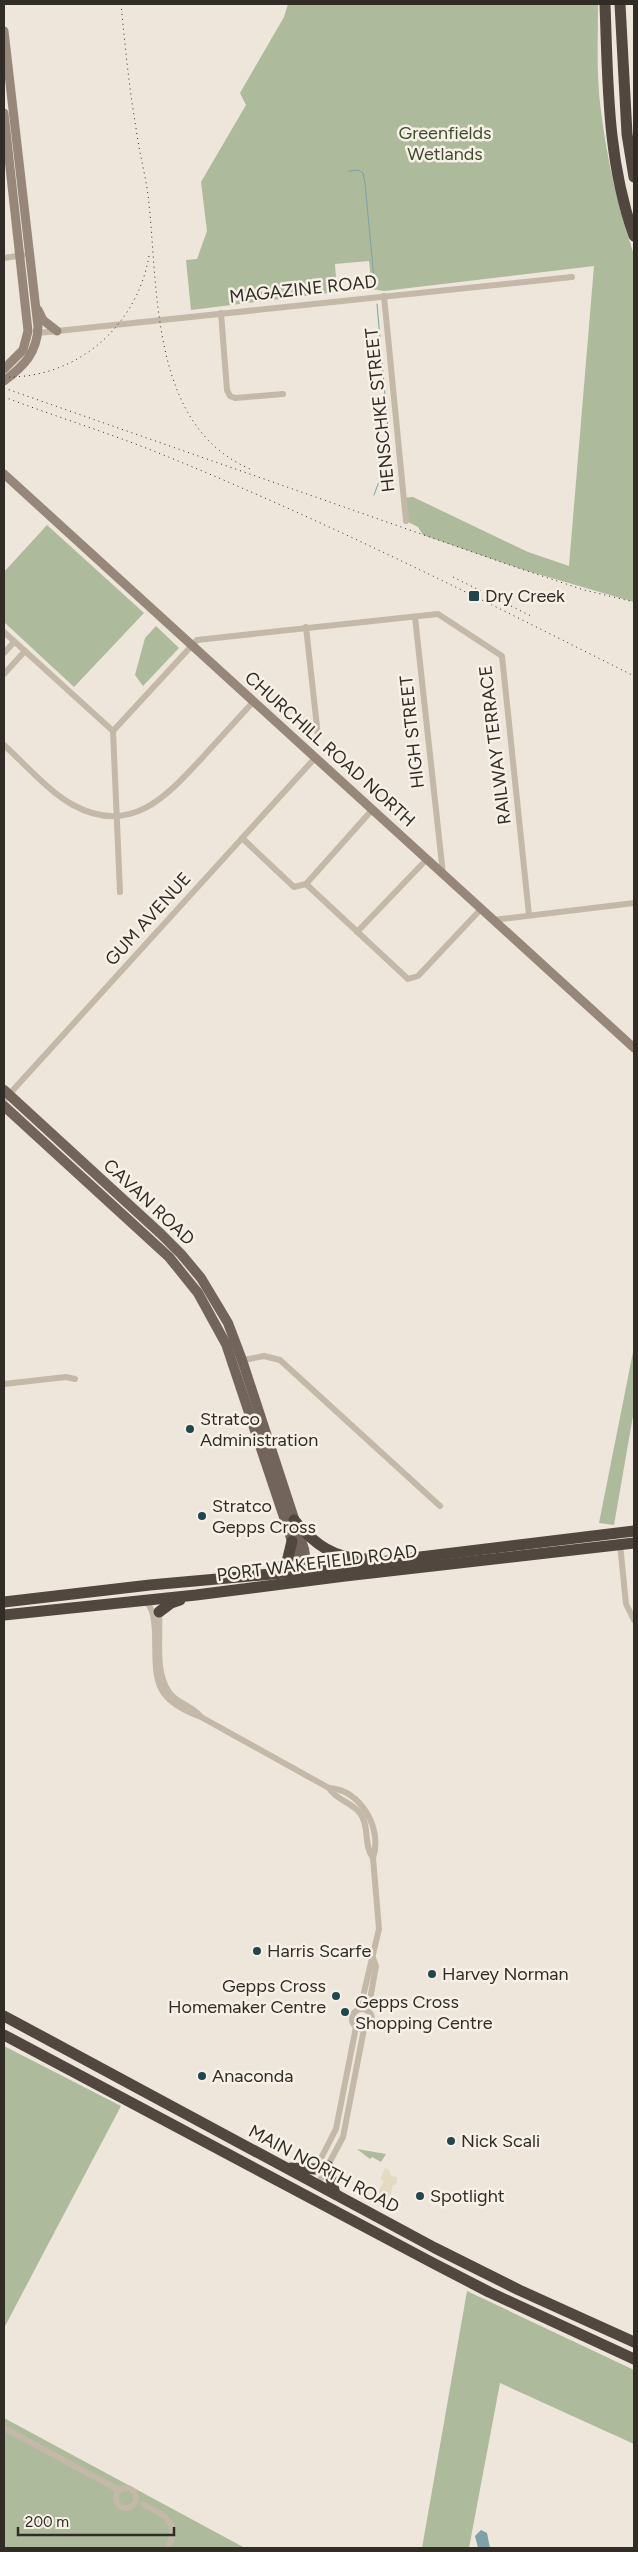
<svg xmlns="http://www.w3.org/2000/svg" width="638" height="2552" viewBox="0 0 638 2552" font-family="Figtree,sans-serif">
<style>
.green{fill:#adba9c}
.plaza{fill:#e4d9c3}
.water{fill:#7da1a7}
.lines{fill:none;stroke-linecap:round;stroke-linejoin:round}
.stream{stroke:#7da1a7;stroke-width:1}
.street{stroke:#c4b8a8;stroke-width:6}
.secondary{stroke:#97877a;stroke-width:9}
.primary{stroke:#72645a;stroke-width:10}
.highway{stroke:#52473f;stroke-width:11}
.rail{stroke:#322c27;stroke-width:1;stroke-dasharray:1 4;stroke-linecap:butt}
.poi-dot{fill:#22464d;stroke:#f6f0e6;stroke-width:2}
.labels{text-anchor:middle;stroke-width:5;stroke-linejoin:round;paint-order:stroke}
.park-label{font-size:18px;fill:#3e4d2e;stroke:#f6f0e6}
.street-label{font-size:18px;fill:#322c27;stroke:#f6f0e6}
.poi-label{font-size:18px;fill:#322c27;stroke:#f6f0e6;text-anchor:start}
</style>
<rect width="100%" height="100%" fill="#eee6da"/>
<!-- green -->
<g class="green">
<path d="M288,4H598C598,39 596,76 601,111C607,160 618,208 634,255V602L524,570L423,535L418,527L406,521L403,498L413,497L528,552L569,566L594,266L384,291L372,289L369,261L335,264L337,292L191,310L186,260L197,259L207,231L201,182L246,105L240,93L284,17Z"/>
<path d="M47,525L144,613L74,687L4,622V572Z"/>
<path d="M156,626L179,648L143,686L135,675L145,638Z"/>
<path d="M634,1347V1410L614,1525L599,1523Z"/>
<path d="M4,2046L121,2106L4,2328Z"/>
<path d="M357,2149L386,2154L381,2162L372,2157L370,2159Z"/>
<path d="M467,2291L634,2370V2444L500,2383L469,2548H422Z"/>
<path d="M4,2418L245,2548H4Z"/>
</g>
<!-- plaza -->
<path class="plaza" d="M385,2168L389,2170L391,2176L397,2177L396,2185H393L390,2198L376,2195L384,2181L380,2179Z"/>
<!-- water -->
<path class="water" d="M481,2530L487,2533L490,2548H478L475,2536Z"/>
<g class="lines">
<!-- stream -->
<g class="stream">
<path d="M349,171L358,170L363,173L365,183L375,289"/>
<path d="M374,495L390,452L377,304"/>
</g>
<!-- street -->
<g class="street">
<path d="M4,258L23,255"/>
<path d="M384,296L406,521"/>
<path d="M221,313L227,390L230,396L235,398L283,394"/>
<path d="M38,333L572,277"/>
<path d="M415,617L443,874"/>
<path d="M306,627L318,736"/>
<path d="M4,632L113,731L197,640L438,614L502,656L529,915"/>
<path d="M4,653L14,642"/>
<path d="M4,674L25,651"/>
<path d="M113,731L120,892"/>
<path d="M4,745C24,763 49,792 73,805C130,836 165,798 202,758C219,739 236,721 253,702"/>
<path d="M242,838L294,887L306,884L372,810"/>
<path d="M306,884L408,979L418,976L481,909"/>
<path d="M493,920L634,903"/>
<path d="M357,932L427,859"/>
<path d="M4,1100L315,758"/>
<path d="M239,1361L264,1356L280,1360L440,1506"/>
<path d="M4,1384L66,1377L75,1379"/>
<path d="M620,1544L626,1604L634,1620"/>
<path d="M145,1600C154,1610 154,1619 155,1632C156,1679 151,1699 201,1717L329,1788C361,1789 383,1830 373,1858L379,1929L360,2009"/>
<path d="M159,1611C161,1635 154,1671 169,1692C176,1703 191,1705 200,1716"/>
<path d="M329,1788C336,1800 351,1802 360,1813C370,1826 363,1845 373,1858"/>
<circle cx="362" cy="2019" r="10"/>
<path d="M368,2011L376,1966L373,1958"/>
<path d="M315,2170L336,2129L356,2027"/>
<path d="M318,2184L343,2137L364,2029"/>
<path d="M4,2428L119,2490"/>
<circle cx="126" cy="2498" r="10"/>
<path d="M143,2504C164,2515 181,2522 168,2548"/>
</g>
<!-- secondary -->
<g class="secondary">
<path d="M4,31L38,327C37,353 24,366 4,381"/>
<path d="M4,113L28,331L23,350L4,369"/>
<path d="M38,310L43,320L57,331"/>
<path d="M4,474L634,1048"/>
</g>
<!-- primary -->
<g class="primary">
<path d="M4,1090L161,1234L181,1254L201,1278L228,1323L242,1360L304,1549L306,1561L305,1571"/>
<path d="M4,1106L169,1257L198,1293L226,1344L298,1559L305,1571"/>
</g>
<!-- highway -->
<g class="highway">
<path d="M605,4C608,83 607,160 634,236"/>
<path d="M620,4L627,134L634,177"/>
<path d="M294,1520C314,1544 334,1559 366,1559"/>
<path d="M272,1572L287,1562L292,1541"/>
<path d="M4,1602L150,1585L305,1571L634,1531"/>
<path d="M159,1612L171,1603L180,1600"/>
<path d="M4,1615L196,1595L345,1576L634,1543"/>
<path d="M4,2016L435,2248L519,2290L634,2342"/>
<path d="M4,2035L431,2262L489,2292L634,2359"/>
<path d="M328,2166L335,2194"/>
<path d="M291,2168L316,2169"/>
</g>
<!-- rail -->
<g class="rail">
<path d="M121,4C125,45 129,87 136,128C139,151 145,173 148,195C159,285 148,425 250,469"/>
<path d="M4,377C77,379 137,326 149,256"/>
<path d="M4,388L524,570L584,590L634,602"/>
<path d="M4,397C54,416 106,432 156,452C320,518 477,597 634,676"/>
<path d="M453,577L533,617"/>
</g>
</g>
<!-- markers -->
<g class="poi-dot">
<rect x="468" y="590" width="12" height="12" rx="2.5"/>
<circle cx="190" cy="1429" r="5"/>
<circle cx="202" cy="1516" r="5"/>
<circle cx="257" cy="1951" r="5"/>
<circle cx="432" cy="1974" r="5"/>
<circle cx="336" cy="1996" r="5"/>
<circle cx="345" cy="2012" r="5"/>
<circle cx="202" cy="2076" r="5"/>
<circle cx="451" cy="2141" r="5"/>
<circle cx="420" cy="2196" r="5"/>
</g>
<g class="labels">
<!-- park labels -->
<g class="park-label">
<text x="445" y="139">Greenfields<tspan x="445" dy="21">Wetlands</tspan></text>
</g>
<!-- street labels -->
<g class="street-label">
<text transform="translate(303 289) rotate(-6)" y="6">MAGAZINE ROAD</text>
<text transform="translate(380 410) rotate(-96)" y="6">HENSCHKE STREET</text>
<text transform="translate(412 732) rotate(-96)" y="6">HIGH STREET</text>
<text transform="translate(495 745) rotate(-97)" y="6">RAILWAY TERRACE</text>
<text transform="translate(330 749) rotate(42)" y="6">CHURCHILL ROAD NORTH</text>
<text transform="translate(148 919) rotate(-48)" y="6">GUM AVENUE</text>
<text transform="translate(149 1202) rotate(43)" y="6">CAVAN ROAD</text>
<text transform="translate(317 1563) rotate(-7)" y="6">PORT WAKEFIELD ROAD</text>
<text transform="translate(324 2169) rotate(28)" y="6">MAIN NORTH ROAD</text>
</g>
<!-- poi labels -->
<g class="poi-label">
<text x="485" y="602">Dry Creek</text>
<text x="200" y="1425">Stratco<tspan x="200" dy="21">Administration</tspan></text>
<text x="212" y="1512">Stratco<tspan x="212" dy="21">Gepps Cross</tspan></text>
<text x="267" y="1957">Harris Scarfe</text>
<text x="442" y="1980">Harvey Norman</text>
<text x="326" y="1992" text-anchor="end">Gepps Cross<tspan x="326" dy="21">Homemaker Centre</tspan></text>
<text x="355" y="2008">Gepps Cross<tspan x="355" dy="21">Shopping Centre</tspan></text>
<text x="212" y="2082">Anaconda</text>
<text x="461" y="2147">Nick Scali</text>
<text x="430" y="2202">Spotlight</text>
</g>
</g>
<!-- border -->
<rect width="638" height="2552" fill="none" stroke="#322c27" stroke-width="10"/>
<!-- scale -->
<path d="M18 2527v8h156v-8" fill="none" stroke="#322c27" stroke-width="2.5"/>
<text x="25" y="2527" font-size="15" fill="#322c27" stroke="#f6f0e6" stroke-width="4" paint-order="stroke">200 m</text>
</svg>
